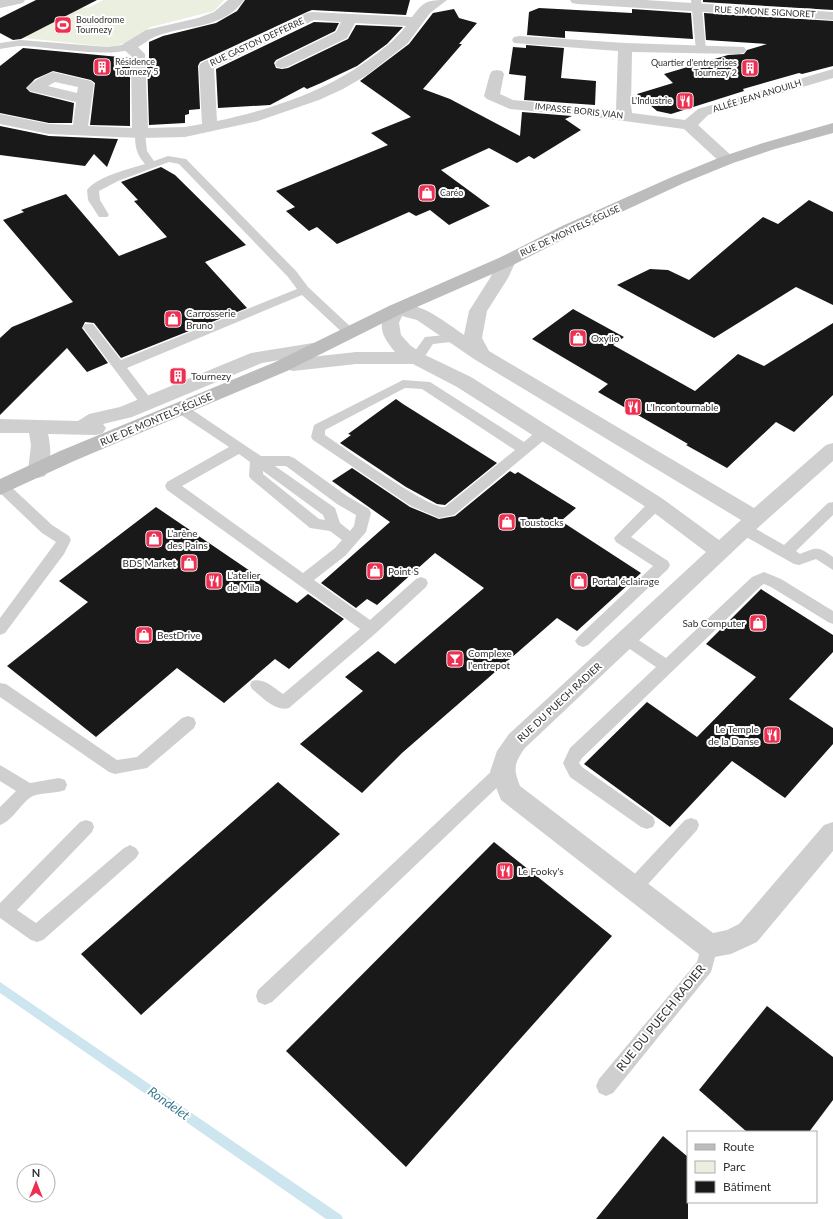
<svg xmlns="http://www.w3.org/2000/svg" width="833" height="1219" viewBox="0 0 833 1219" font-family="Lato,sans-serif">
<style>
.green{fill:#eaefe0}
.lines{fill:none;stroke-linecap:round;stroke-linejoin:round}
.stream{fill:#cce5ef;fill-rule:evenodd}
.building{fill:#191919}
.service{fill:#cfcfcf;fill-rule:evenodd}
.minor{fill:#cfcfcf;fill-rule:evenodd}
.secondary{fill:#bcbcbc;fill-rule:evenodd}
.labels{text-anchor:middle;stroke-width:4;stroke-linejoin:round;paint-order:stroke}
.far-street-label{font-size:9px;fill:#323232;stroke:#fff}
.far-poi-label{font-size:9px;fill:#323232;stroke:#fff;text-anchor:start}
.poi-label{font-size:10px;fill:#323232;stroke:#fff;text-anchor:start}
.street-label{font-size:10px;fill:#323232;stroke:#fff}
.near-street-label{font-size:12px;fill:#323232;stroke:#fff}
.near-water-label{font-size:13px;font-style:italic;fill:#397a92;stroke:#fff}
</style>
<rect width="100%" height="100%" fill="#fff"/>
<!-- green -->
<path class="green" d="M103,0H224L214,11L151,27L125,43L110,47L6,36L52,12L90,7Z"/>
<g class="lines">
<!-- stream -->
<path class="stream" d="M0,982L341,1215L343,1219H326L0,993Z"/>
</g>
<!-- building -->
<g class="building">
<path d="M36,0H97L21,39L13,40L0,33V18Z"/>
<path d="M245,0H410L406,15L312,10L307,12L200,62L198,66L200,109L189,110V114L185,115V123L149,125L147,59H149V42L163,36L216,23L237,11Z"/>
<path d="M703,0H833V10L703,2Z"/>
<path d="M539,8L632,13V9L691,13L693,39L565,31V38L527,35L529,12Z"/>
<path d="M454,9L459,18L477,23L459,44H462L423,89L450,99L520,136L522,112L572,116L565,119L581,130L534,159L529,156L517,163L489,148L441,170L490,206L449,225L430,210L416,216L409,212L337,244L317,227L309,231L286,211L295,207L276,191L388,145L371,133L411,117L360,81L409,44L433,13Z"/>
<path d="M704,13L833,21V66L802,74L799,73L743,89L744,91L671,114L657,111L637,94L673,83L664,74L728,55L744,54L747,50L767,44L706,40Z"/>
<path d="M314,22L339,23L335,31L276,60L274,63L276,68L282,69L288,68L348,39L356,25L403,27L387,44L357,66L321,83L307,89L304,87L270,105L218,108L216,69Z"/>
<path d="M526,45L564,48L561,78L596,81L595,105L524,100L526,76L509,74L513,47L526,48Z"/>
<path d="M23,48L130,58V126L90,125L95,83L91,80L53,71L35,79L26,88L30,92L74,103L72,123H49L0,113V66Z"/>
<path d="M0,126L49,136L118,139L107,167L94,154L85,166L0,155Z"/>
<path d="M161,167L175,175L246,245L205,262L247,308L121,358L94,323L85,322L82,328L108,363L87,372L67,348L0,415V338L12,327L73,302L3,220L24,212L21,210L66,194L119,256L167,237L134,201L138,200L121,182Z"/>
<path d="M809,200L833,212V305L796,287L714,338L617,285L650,269L668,270L689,280L763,217L778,224Z"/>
<path d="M573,309L624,337L613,345L695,391L738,354L764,366L833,323V395L794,432L776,422L727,468L686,445L688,444L598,392L608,384L532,339Z"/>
<path d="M396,399L403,404L497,463L445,505L437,504L406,487L340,443L351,435L348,434Z"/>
<path d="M352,468L410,507L439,519L455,516L510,471L515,474L518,472L576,508L561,521L641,573L577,631L557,618L402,753L362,793L300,744L363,691L345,677L378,651L395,664L484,588L435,553L377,605L367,599L356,608L321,583L390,522L332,481Z"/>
<path d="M156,507L297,603L308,594L344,619L289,669L275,659L224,703L177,668L96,737L7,666L88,602L59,581Z"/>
<path d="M761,589L833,635V652L789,699L833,728V744L785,798L732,761L670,827L584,764L647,702L697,737L756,677L706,644Z"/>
<path d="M278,782L340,834L141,1015L81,954Z"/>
<path d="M494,842L612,936L406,1167L286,1051Z"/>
<path d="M767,1006L833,1057V1100L809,1132H747L699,1090Z"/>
<path d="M663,1136L688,1157V1219H596Z"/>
</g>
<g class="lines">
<!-- service -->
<g class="service">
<path d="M691,0H701L706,50L701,53L696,50Z"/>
<path d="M21,40L108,47L128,44L133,47C122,60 42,46 22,46C15,46 7,48 0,49V43Z"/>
<path d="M140,130L145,133L147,151L154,161L168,156L186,159L296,271L308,287L353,329L355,332L353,335H345L302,295L127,368L154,403L152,406L147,407L142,406L85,330L83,327L85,324H93L121,360L297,289L288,277L179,164L169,162L118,181L99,191L100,200L109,215L107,217H99L88,200L87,190C98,176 129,169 145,164C136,154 135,146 135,133Z"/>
<path d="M456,334L460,335L462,338L460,341L433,344C427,352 423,364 411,361L410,358L425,337Z"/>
<path d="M403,380L430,382L524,442C531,436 539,427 549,430L551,433L549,436L454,515L439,518L411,506L313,440L311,437L314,425ZM405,388L422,389L515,450L445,507C430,510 343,447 325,435V430Z"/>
<path d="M180,403L185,405L261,456H289L294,458L347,496L369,509L371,513L366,532L345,556L314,580L370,620L416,579L421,577L426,579L428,583L426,587L376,633L289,708C276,712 262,697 252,689L250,685L252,681C264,677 274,688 283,694L360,629L167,490L165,486L167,482L229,447L175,411L173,408L175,405ZM239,454L250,462L249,476L251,479L310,528L330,531L342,540L335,548L303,573L182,486ZM275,466H286L337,504L356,515L354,526L350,531L340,523L335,508ZM263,471L323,515L325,520L319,519L263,474Z"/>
<path d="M2,482L7,483L52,525L69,536L71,540L64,554L5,633L0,635V618L56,542L42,533L0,493V483Z"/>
<path d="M656,499L661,500L663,504L661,508L631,537L668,561L670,565L668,569L588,645L583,647L578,645L575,641L578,637L653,566L616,542L614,538L651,500Z"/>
<path d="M833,502V515L796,551L800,554C817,547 818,546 833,557V570L816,559L799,565L794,564L739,533L737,529L739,525L744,524L749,525L784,545L828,503Z"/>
<path d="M764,572L781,579L833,611V624L828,622L771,587L764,584L762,585L582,758L579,763L582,767L653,817L655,822L653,827L647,829L641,827L570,777L563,763L570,748L656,667L621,643L618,639L621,635L626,633L631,635L666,658L752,577Z"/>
<path d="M0,683L6,684L117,760L137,757L182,718L188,716L194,718L196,723L194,728L147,768L115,774L109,772L0,697Z"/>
<path d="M0,765L30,783L59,778L65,780L67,785L65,790C55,794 43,792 33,796C22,801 14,820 0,825V807L16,791L0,781Z"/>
<path d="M502,765L508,767L510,772L508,777L272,1002L265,1005L258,1002L256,996L258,990L496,767Z"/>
<path d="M691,818L697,820L699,825L697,830L640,893L634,895L628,893L625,887L628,881L685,820Z"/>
<path d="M86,820L92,822L94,827L92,832L17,910L36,923L124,848L130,845L136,848L139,853L136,858L43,940L37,942L31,940L0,918V903L80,822Z"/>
<path d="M709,938L715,940L718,946L711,972L613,1093L606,1096L599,1093L596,1086L599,1079L697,962L703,940Z"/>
</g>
<!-- minor -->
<g class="minor">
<path d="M0,0H25L23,3L0,8Z"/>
<path d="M228,0H244C224,29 186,25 157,36C150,38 144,44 138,47L145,54L148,128L185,127L202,124L199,66L201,63L307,13L312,12L412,17C424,1 427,0 447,0L430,13L408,43L367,75L343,89L319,100L258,121L185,137L140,138L49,134L0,124V114L49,124L73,125L76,102L30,91L27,88C32,81 45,75 53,72L91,81L94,84L88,126L132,128L131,56L121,47L123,44L146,30L198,18L214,12ZM314,20L341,22L336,32L277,61L275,64L277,67L282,68L287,67L347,38L355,23L406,26C397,38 387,46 375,55C329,90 274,109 217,121L214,68ZM55,82L78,87L77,93L48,86Z"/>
<path d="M570,0H645L833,12V20L577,4L572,3Z"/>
<path d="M519,36L625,43L744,47L746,50L744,53L739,54L632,52L631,105L632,113L685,120L698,109L833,69V78L708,115L698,125L733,157L735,160L733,163L727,165L721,163L684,129L594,117L510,109L487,99L484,96L490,74L492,71L497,70L502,71L504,74L500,94L513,100L616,110L618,51L514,43L512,40L514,37Z"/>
<path d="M507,256L513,257L516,261L508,278L487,311L482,338L489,351L754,508L826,445L833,443V461L762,524L525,748C514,763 513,769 520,786L713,933L727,930L739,924L824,825L833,822V851L757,942L731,954L709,958L700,955L501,800L490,772L497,751L509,734L706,552L649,509L457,387L413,364H356L293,371L286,369L284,365L286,361L293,359L356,352H395C382,336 376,326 389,306C417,298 442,320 464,335L469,311L490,278L501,257ZM402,316L417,320L474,359L741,520L719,540L663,499L471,377L423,354L411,346L401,335L399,323Z"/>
<path d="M313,343L320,345L322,349L320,353L262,363L132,417L103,424L106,428L103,433L96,435L48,434C51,447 52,464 45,476L38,478L31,476L28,471L31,445L29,433H0V419L78,421L89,414L120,407L251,353Z"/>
</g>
<!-- secondary -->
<path class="secondary" d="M833,123V133L775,149L733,163L684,183L574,234L513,265L401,314L287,371L74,461L0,495V479L60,451L273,363L389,306L501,257L562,226L672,177L721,157L763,143Z"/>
</g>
<!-- icons -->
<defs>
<symbol id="stadium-square" viewBox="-11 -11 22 22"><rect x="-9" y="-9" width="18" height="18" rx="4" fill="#ed2f52" stroke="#fff"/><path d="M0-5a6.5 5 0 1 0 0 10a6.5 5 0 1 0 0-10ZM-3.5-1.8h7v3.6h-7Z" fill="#fff"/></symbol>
<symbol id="building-square" viewBox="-11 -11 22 22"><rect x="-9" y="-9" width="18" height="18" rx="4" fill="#ed2f52" stroke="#fff"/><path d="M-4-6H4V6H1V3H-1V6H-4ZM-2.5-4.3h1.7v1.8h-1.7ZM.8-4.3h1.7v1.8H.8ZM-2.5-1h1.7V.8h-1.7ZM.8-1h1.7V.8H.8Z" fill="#fff"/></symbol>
<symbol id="restaurant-square" viewBox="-11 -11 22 22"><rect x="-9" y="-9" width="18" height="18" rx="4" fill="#ed2f52" stroke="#fff"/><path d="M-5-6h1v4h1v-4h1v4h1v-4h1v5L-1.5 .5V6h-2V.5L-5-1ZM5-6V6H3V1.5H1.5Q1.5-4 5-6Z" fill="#fff"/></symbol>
<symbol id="shop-square" viewBox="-11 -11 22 22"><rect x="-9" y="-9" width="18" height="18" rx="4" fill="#ed2f52" stroke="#fff"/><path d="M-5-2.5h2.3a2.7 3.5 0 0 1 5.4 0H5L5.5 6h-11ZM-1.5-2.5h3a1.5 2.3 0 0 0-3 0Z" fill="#fff"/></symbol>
<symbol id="bar-square" viewBox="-11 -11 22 22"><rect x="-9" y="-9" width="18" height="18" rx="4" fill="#ed2f52" stroke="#fff"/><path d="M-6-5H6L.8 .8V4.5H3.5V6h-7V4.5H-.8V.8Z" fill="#fff"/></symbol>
</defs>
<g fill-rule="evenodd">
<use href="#stadium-square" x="53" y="15" width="20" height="20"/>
<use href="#building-square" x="92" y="57" width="20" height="20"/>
<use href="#building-square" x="740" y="58" width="20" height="20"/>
<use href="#restaurant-square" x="675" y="91" width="20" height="20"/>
<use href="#shop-square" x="417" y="183" width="20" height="20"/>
<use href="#shop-square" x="163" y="309" width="20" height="20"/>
<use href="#shop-square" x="568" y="328" width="20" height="20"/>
<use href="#building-square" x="168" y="366" width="20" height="20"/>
<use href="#restaurant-square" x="623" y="397" width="20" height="20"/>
<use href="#shop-square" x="497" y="512" width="20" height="20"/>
<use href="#shop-square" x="144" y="529" width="20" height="20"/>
<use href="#shop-square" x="179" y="553" width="20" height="20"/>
<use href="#shop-square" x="365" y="561" width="20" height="20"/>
<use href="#restaurant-square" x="204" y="571" width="20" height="20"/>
<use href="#shop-square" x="569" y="571" width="20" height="20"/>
<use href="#shop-square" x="748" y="613" width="20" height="20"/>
<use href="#shop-square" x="134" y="625" width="20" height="20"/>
<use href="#bar-square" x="445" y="649" width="20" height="20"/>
<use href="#restaurant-square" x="762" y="725" width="20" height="20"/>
<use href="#restaurant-square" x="495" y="861" width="20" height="20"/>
</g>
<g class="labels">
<!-- far-street labels -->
<g class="far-street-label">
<text transform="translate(765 12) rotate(3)" y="3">RUE SIMONE SIGNORET</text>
<text transform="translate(257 42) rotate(-25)" y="3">RUE GASTON DEFFERRE</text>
<text transform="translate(757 96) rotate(-17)" y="3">ALLÉE JEAN ANOUILH</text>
<text transform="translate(579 111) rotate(6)" y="3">IMPASSE BORIS VIAN</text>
<text transform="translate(570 231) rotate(-25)" y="3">RUE DE MONTELS-ÉGLISE</text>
</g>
<!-- far-poi labels -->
<g class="far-poi-label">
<text x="76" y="23">Boulodrome<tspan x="76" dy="10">Tournezy</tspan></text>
<text x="115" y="65">Résidence<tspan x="115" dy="10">Tournezy 5</tspan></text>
<text x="737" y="66" text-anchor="end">Quartier d'entreprises<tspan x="737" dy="10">Tournezy 2</tspan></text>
<text x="672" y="104" text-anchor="end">L'Industrie</text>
<text x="440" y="196">Caréo</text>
</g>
<!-- poi labels -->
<g class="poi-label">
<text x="186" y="317">Carrosserie<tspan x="186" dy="12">Bruno</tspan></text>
<text x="591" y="342">Oxylio</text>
<text x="191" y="380">Tournezy</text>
<text x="646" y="411">L'Incontournable</text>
<text x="520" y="526">Toustocks</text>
<text x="167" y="537">L'arène<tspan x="167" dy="12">des Pains</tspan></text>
<text x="176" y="567" text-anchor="end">BDS Market</text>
<text x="388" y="575">Point S</text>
<text x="227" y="579">L'atelier<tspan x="227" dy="12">de Mila</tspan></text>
<text x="592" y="585">Portal éclairage</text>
<text x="745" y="627" text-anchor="end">Sab Computer</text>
<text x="157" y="639">BestDrive</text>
<text x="468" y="657">Complexe<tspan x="468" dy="12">l'entrepot</tspan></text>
<text x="759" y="733" text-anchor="end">Le Temple<tspan x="759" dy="12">de la Danse</tspan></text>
<text x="518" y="875">Le Fooky's</text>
</g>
<!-- street labels -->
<g class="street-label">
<text transform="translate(156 419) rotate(-23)" y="4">RUE DE MONTELS-ÉGLISE</text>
<text transform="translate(559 702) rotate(-43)" y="4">RUE DU PUECH RADIER</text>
</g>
<!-- near-street labels -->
<g class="near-street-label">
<text transform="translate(661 1018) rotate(-51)" y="4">RUE DU PUECH RADIER</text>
</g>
<!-- near-water labels -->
<g class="near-water-label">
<text transform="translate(169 1103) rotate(35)" y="5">Rondelet</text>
</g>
</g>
<!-- legend -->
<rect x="687" y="1131" width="130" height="72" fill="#ffffff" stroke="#adadad"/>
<rect x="695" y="1144" width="20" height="6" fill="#bcbcbc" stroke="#adadad"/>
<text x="723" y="1151" font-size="12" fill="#323232">Route</text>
<rect x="695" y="1161" width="20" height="12" fill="#eaefe0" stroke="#adadad"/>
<text x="723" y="1171" font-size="12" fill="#323232">Parc</text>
<rect x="695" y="1181" width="20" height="12" fill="#191919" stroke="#adadad"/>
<text x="723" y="1191" font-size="12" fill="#323232">Bâtiment</text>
<!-- north arrow -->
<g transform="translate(36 1183)"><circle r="19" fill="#ffffff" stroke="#adadad"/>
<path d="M0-3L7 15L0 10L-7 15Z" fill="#ed2f52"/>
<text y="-6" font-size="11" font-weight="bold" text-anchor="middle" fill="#323232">N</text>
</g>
</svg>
